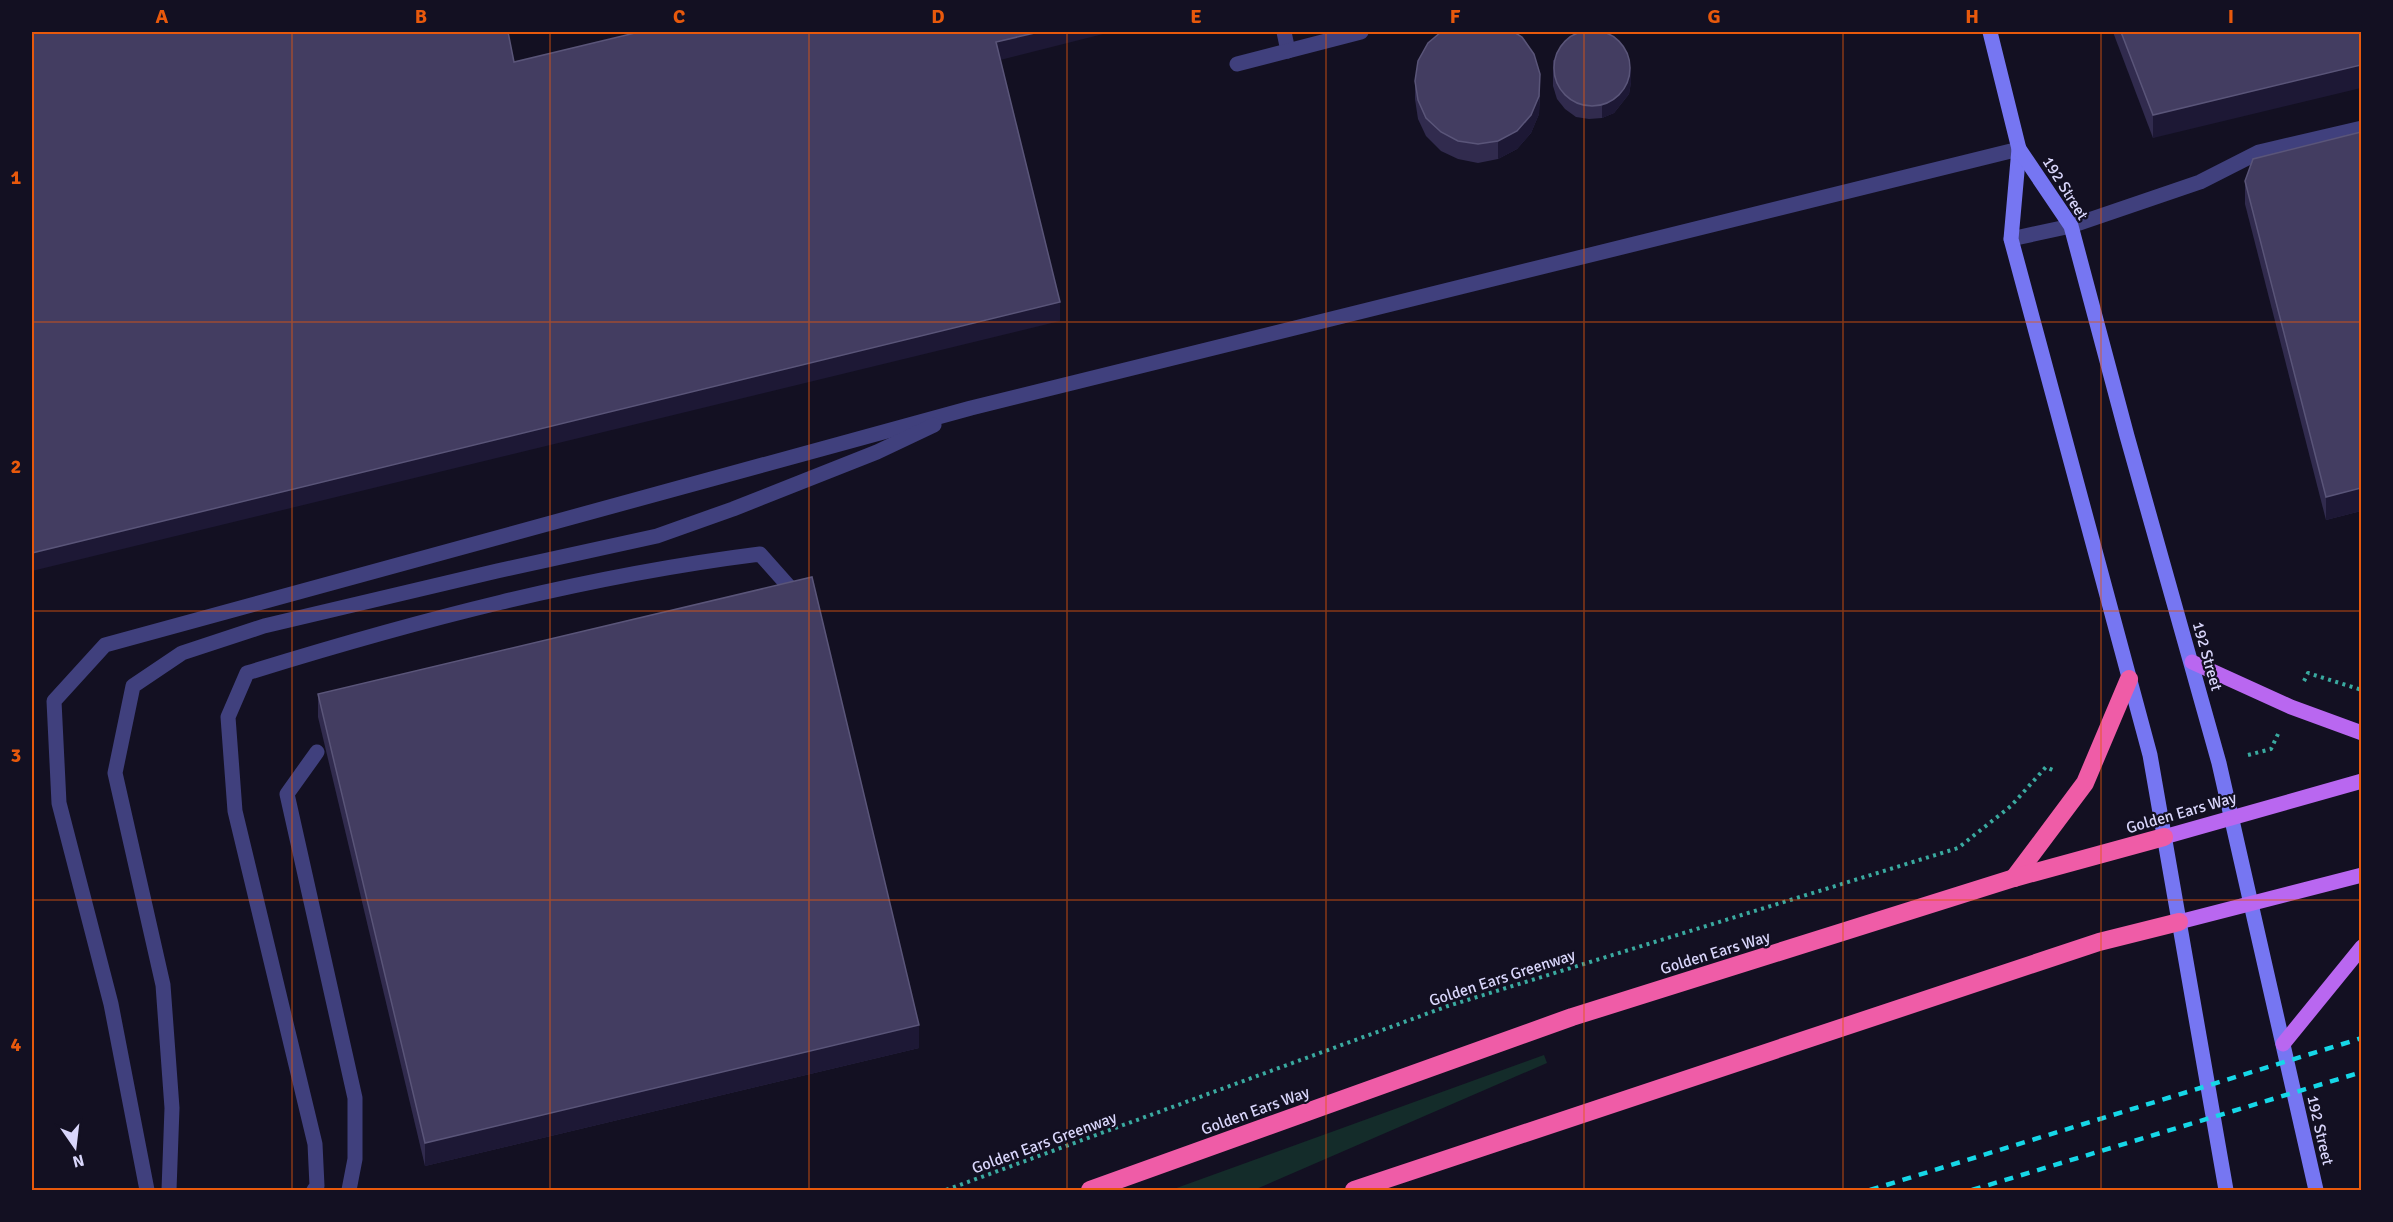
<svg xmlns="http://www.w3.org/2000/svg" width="2393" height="1222" viewBox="0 0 2393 1222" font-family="Signika,sans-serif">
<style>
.green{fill:#142c2a}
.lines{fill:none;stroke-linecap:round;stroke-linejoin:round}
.path{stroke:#3aaaa0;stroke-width:4;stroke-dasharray:3 4.5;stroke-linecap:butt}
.lane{stroke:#40407d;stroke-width:15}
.secondary{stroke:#7676f2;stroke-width:15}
.primary{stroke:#b967f0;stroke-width:15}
.highway{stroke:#ef5ca7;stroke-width:18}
.rail{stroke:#16d7e7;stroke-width:4.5;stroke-dasharray:9 8;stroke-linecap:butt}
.wall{fill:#312b4e}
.shaded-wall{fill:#1d1835}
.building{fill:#433d61;stroke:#5a5579;stroke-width:1.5}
.grid{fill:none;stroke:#e8590c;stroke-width:1.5;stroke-opacity:0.55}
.labels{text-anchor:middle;stroke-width:4.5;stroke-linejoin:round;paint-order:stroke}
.street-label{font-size:16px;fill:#d9d6fb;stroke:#131022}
.neatline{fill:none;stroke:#e8590c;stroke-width:2}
.grid-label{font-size:20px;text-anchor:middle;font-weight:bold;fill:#e8590c}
</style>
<rect width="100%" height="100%" fill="#131022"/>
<!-- green -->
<path class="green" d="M1544,1055L1547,1063L1254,1190H1171Z"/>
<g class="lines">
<!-- path -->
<g class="path">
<path d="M2304,681L2308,673L2362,690"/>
<path d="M2248,755L2271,749L2278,734"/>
<path d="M946,1190L1448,1006L1958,848L2011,806L2046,767L2055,771"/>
</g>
<!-- lane -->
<g class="lane">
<path d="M1284,32L1288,51"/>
<path d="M1237,64L1361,32"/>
<path d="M2011,239L2071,226L2200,182L2259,152L2362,128"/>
<path d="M317,752L287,794L355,1098V1159L349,1190"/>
<path d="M147,1190L111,1004L59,803L54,701L105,645L971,408L2019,149"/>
<path d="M169,1190L172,1108L163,985L115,773L133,686L182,653L264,626L497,571L657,536L733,509L877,452L934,425"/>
<path d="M314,1190L317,1186L315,1144L235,811L228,717L247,673C415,621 585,576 760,554L792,590"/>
</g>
<!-- secondary -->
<g class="secondary">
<path d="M1990,32L2019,149L2011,239L2150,755L2226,1190"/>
<path d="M2019,149L2071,226L2127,436L2219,763L2316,1190"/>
</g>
<!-- primary -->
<g class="primary">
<path d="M2192,662L2291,707L2362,733"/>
<path d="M2164,837L2362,781"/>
<path d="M2179,922L2362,875"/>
<path d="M2283,1044L2362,947"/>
</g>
<!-- highway -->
<g class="highway">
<path d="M2014,878L2085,783L2129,679"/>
<path d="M1090,1190L1572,1017L2014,878L2164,837"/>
<path d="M1354,1190L2099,942L2179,922"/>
</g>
<!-- rail -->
<g class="rail">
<path d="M1870,1190L2362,1038"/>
<path d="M1972,1190L2362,1072"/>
</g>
</g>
<!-- wall -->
<g class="wall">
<path d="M2113,32H2361L2153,138Z"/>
<path d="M1553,60L1631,82L1629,94L1614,113L1602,118L1589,119L1576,117L1565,109L1557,99L1553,86Z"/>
<path d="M1415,81L1540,93L1539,114L1531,133L1517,149L1498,159L1478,163L1458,159L1441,151L1426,136L1418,119L1415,99Z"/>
<path d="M2361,132V511L2326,520L2245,204V181Z"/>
<path d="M318,694L919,1048L425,1166L318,717Z"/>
</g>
<!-- shaded-wall -->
<g class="shaded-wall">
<path d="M1039,32H1111L996,61V42Z"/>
<path d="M2361,65V88L2153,138V115Z"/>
<path d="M1631,69V82L1629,94L1614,113L1602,118V106Z"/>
<path d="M1540,74L1539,114L1531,133L1517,149L1498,159V141Z"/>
<path d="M1060,302V321L32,571V553Z"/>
<path d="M2361,488V511L2326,520V497Z"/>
<path d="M919,1025V1048L425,1166V1143Z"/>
</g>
<!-- building -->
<g class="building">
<circle cx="1592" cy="68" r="38"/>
<path d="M32,32H508L514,62L639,32H1039L996,42L1060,302L32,553Z"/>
<path d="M1441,32H1514L1522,37L1534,54L1540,74L1539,96L1531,115L1517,131L1498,141L1478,144L1458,141L1441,132L1426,118L1418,100L1415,81L1418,61L1428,43Z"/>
<path d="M2121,32H2361V65L2153,115Z"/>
<path d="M2361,132V488L2326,497L2245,181L2253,159Z"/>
<path d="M812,577L919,1025L425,1143L318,694Z"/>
</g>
<!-- grid -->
<path class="grid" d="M292,32V1190M550,32V1190M809,32V1190M1067,32V1190M1326,32V1190M1584,32V1190M1843,32V1190M2101,32V1190M32,322H2362M32,611H2362M32,900H2362"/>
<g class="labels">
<!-- street labels -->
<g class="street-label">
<text transform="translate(2066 188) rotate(58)" y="6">192 Street</text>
<text transform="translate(2208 656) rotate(74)" y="6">192 Street</text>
<text transform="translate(2181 812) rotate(-16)" y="6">Golden Ears Way</text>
<text transform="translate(1715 952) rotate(-17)" y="6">Golden Ears Way</text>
<text transform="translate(1502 977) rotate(-18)" y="6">Golden Ears Greenway</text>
<text transform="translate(1255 1110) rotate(-20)" y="6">Golden Ears Way</text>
<text transform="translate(2321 1130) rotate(77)" y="6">192 Street</text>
<text transform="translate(1044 1142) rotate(-20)" y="6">Golden Ears Greenway</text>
</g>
</g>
<!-- border -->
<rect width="2393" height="1222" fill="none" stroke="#131022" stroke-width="66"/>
<!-- north arrow -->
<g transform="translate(75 1147) rotate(166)" stroke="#131022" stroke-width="4.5" paint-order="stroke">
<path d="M0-4.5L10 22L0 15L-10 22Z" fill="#d9d6fb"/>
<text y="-9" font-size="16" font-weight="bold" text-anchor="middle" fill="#d9d6fb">N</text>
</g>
<rect x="33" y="33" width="2327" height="1156" class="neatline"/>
<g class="grid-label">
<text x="162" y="23">A</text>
<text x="421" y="23">B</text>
<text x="679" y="23">C</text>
<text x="938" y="23">D</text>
<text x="1196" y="23">E</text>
<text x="1455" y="23">F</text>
<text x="1714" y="23">G</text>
<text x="1972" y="23">H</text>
<text x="2231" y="23">I</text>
<text x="16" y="184">1</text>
<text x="16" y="473">2</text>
<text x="16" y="762">3</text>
<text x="16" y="1051">4</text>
</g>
</svg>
